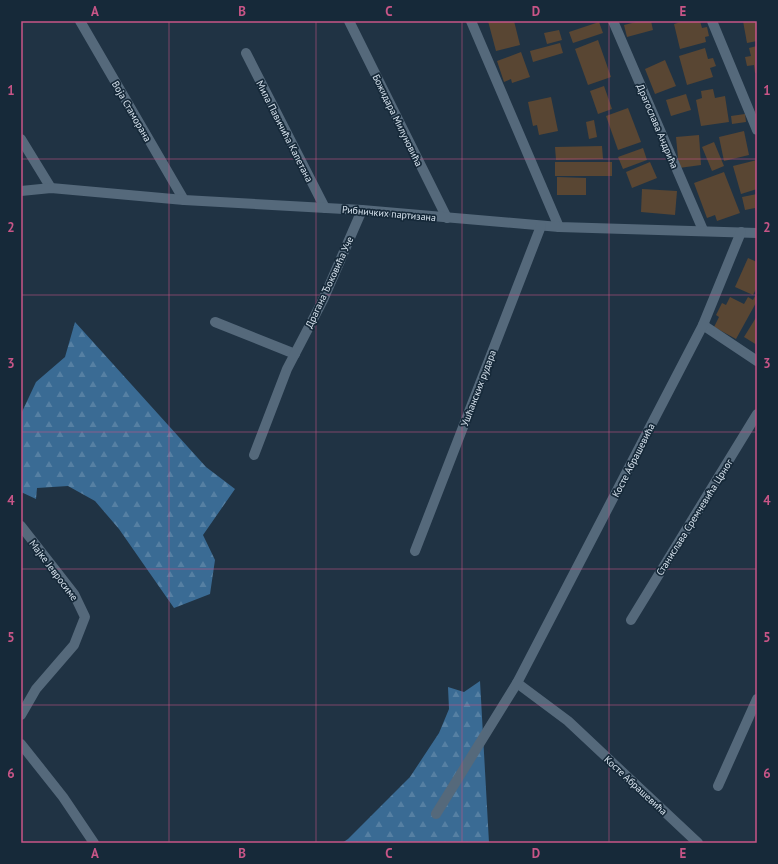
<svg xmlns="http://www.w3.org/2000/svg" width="778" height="864" viewBox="0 0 778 864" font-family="'PT Sans',sans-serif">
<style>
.forest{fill:url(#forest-firs)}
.building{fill:#594633}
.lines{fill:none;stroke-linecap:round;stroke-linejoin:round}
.minor{stroke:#55697b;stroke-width:10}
.grid{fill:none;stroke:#c85587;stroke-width:1;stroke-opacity:0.55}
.labels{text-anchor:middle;stroke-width:3.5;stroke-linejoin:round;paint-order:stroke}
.street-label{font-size:10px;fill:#d7e3ee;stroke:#162939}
.neatline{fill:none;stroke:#c85587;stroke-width:1.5}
.grid-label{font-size:13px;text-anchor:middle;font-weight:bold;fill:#c85587}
</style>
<defs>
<pattern id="forest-firs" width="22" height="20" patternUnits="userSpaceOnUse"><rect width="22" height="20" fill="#3a6b94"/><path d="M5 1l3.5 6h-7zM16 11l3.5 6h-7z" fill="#5680a3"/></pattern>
</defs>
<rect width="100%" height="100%" fill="#203344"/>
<!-- forest -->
<g class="forest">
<path d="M75,322L206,467L235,489L203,535L215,560L210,594L174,608L119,529L95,501L68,486L37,488L36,499L21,492V414L36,382L65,357Z"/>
<path d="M480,681L489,843H342L348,839L410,777L439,733L449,709L448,687L464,692Z"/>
</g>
<!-- building -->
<g class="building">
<path d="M488,21H514L520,45L496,51Z"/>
<path d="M640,21H651L653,30L627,37L624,25Z"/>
<path d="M684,21H700L702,28L707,27L709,36L705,37L706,42L680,49L674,24Z"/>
<path d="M743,21H757V41L747,43Z"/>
<path d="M599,22L603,33L573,43L569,32Z"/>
<path d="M559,30L562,40L547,44L544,33Z"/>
<path d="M598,40L611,77L588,85L575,49Z"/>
<path d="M560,43L563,53L533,62L530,51Z"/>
<path d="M757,46V73H755L754,65L747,66L745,57L751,56L749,48Z"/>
<path d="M705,48L708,59L713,58L716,66L710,68L713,77L687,85L679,56Z"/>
<path d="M521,52L530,77L512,83L511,79L504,82L497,61Z"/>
<path d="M665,60L676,86L655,94L645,69Z"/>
<path d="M604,86L612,109L598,114L590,91Z"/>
<path d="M713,89L715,98L725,96L729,122L701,126L696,100L702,98L701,91Z"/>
<path d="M686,94L691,110L671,116L666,100Z"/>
<path d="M551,97L558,131L539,135L537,125L533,126L528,102Z"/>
<path d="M628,108L641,142L618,150L606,116Z"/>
<path d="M745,114L746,122L732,124L731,116Z"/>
<path d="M594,120L597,137L589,139L586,122Z"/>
<path d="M744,131L749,155L724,161L719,137Z"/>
<path d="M699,135L701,165L679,168L676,137Z"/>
<path d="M714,142L724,166L712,171L702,147Z"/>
<path d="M602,146L603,159L556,160L555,147Z"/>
<path d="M643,148L647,160L623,169L618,157Z"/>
<path d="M757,160V189L741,194L733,166Z"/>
<rect x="555" y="162" width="57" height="14"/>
<path d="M650,162L657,178L632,188L626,172Z"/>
<path d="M724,172L740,213L717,221L715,215L707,218L694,183Z"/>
<path d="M557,177L586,178V195H557Z"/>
<path d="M642,189L677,191L675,215L641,212Z"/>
<path d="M757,194V215L755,208L745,210L742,197Z"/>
<path d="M748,258L757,262V287L753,295L735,287Z"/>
<path d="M757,292V301L736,339L714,327L719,317L716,315L722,303L726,305L730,297L744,304L748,297L753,300Z"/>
<path d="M757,316V345L744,337Z"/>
</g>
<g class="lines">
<!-- minor -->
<g class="minor">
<path d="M80,21L184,200"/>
<path d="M349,21L447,218"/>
<path d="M471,21L559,227"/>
<path d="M613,21L703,230"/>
<path d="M712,21L757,130"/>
<path d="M246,53L325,208"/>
<path d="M21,139L51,188"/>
<path d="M21,191L51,188L184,200L362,210L559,227L757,233"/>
<path d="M215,322L295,354"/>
<path d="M703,325L757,361"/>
<path d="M254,455L287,369L323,300L362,210"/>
<path d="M21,526L74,594L85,617L74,645L36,689L21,715"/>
<path d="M415,551L541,226"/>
<path d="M631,620L757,414"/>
<path d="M517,683L568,721L698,843"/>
<path d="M21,744L63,797L94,843"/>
<path d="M718,786L757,699"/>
<path d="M436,814L517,683L703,325L741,232"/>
</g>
</g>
<!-- grid -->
<path class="grid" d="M169,21V843M316,21V843M462,21V843M609,21V843M21,159H757M21,295H757M21,432H757M21,569H757M21,705H757"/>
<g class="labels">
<!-- street labels -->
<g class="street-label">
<text transform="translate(132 111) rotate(60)" y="4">Воја Стаморана</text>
<text transform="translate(398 120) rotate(64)" y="4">Божидара Милуновића</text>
<text transform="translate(658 126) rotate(67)" y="4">Драгослава Андрића</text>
<text transform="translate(285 131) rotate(63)" y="4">Мила Павичића Капетана</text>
<text transform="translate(389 213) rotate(5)" y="4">Рибничких партизана</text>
<text transform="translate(329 282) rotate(-65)" y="4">Драгана Ђоковића Уче</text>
<text transform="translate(478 388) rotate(-69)" y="4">Ушћанских рудара</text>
<text transform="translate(633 460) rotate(-63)" y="4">Косте Абрашевића</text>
<text transform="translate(694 517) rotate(-58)" y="4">Станислава Сремчевића Црног</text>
<text transform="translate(54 570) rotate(53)" y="4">Мајке Јевросиме</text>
<text transform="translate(636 785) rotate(43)" y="4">Косте Абрашевића</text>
</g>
</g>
<!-- border -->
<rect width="778" height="864" fill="none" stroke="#162939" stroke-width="44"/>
<rect x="22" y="22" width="734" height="820" class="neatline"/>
<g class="grid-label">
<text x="95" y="16">A</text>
<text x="242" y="16">B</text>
<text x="389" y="16">C</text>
<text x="536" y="16">D</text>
<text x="683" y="16">E</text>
<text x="11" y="95">1</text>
<text x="767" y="95">1</text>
<text x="11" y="232">2</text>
<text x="767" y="232">2</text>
<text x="11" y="368">3</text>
<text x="767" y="368">3</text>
<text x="11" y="505">4</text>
<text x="767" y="505">4</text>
<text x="11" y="642">5</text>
<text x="767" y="642">5</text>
<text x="11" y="778">6</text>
<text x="767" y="778">6</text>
<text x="95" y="858">A</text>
<text x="242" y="858">B</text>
<text x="389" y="858">C</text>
<text x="536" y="858">D</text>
<text x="683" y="858">E</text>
</g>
</svg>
